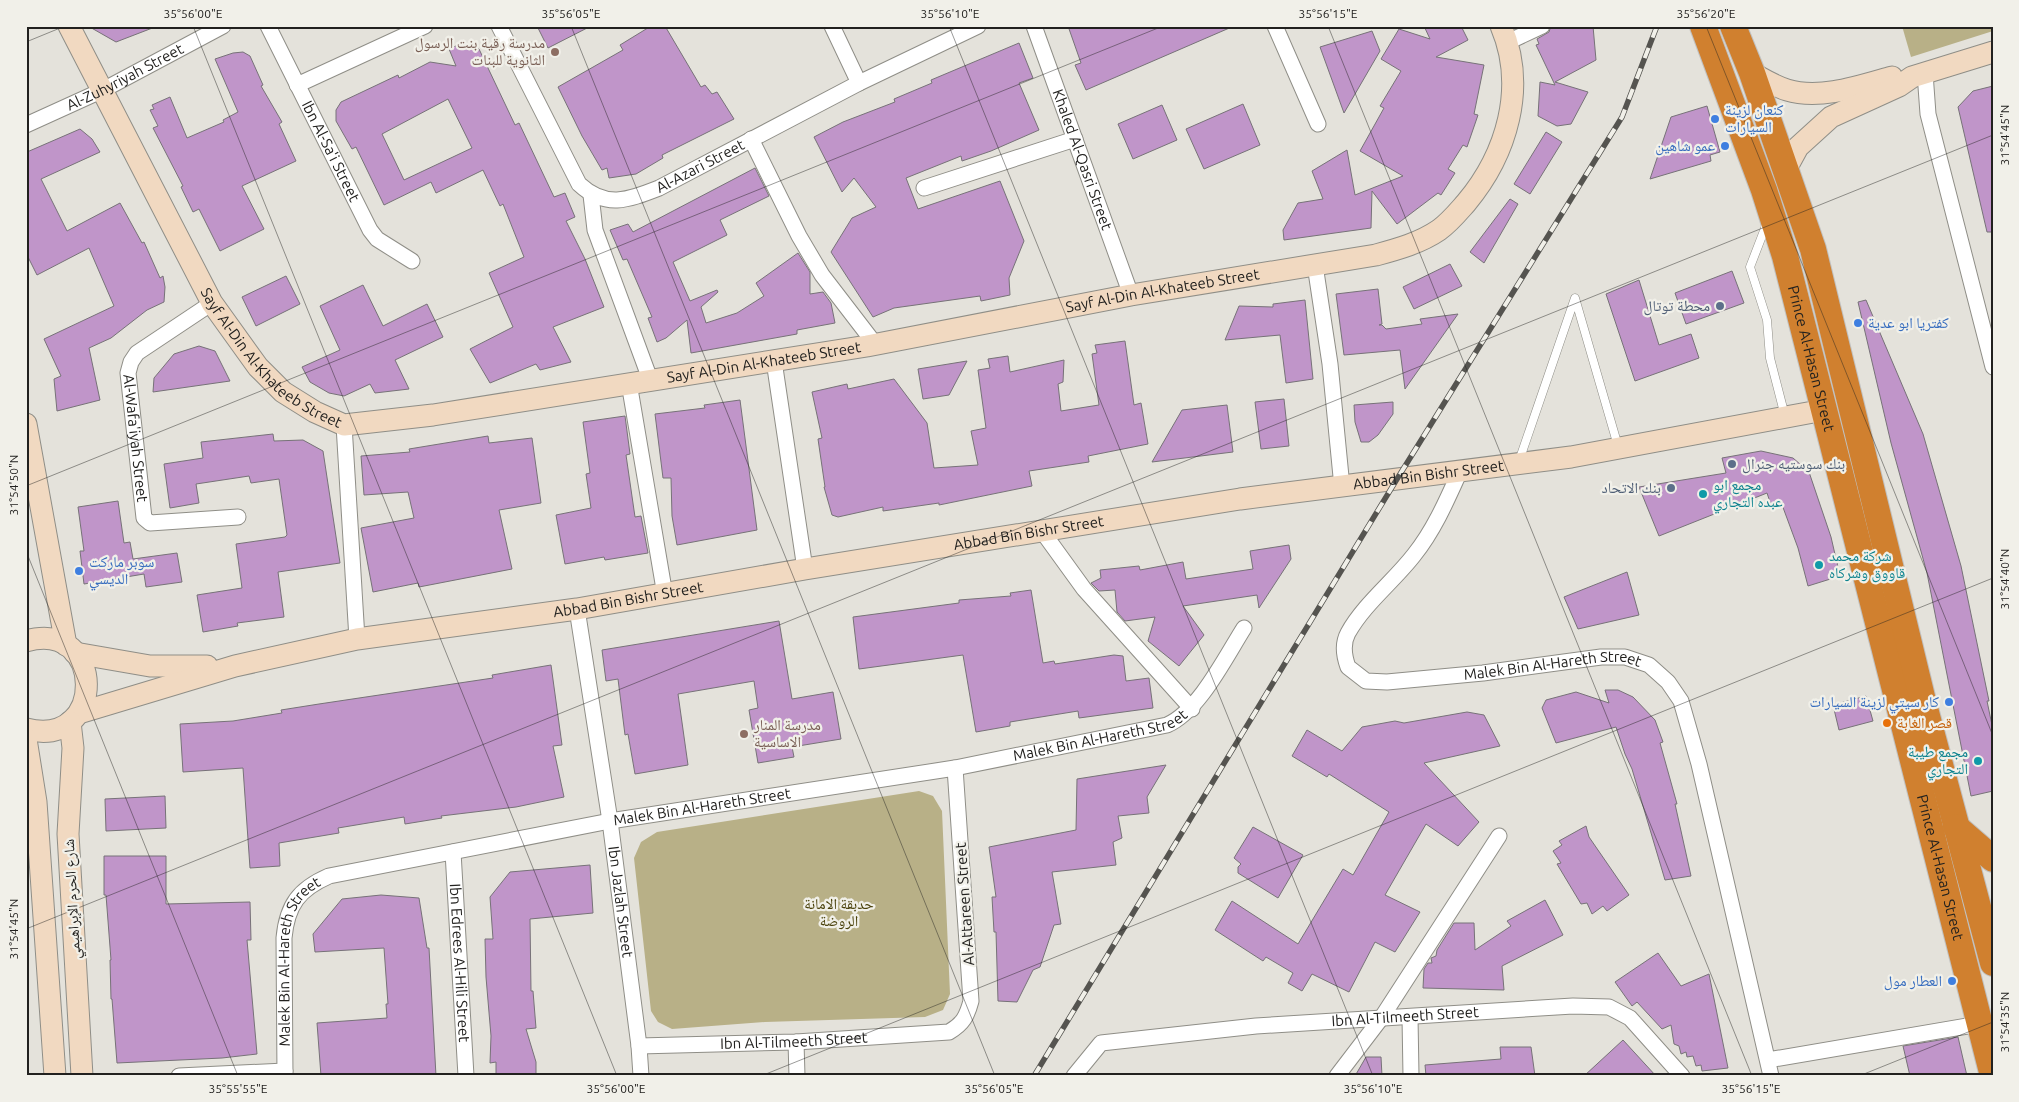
<svg xmlns="http://www.w3.org/2000/svg" width="2019" height="1102" viewBox="0 0 2019 1102" font-family="Ubuntu,'Noto Naskh Arabic',sans-serif">
<style>
.green{fill:#b8b087}
.building{fill:#c095c9;stroke:#777278;fill-rule:evenodd}
.lines{fill:none;stroke-linecap:round;stroke-linejoin:round}
.lane-casing{stroke:#8f8e87;stroke-width:9}
.street-casing{stroke:#8f8e87;stroke-width:17}
.secondary-casing{stroke:#8f8e87;stroke-width:23}
.highway-casing{stroke:#c1c1c0;stroke-width:28}
.lane{stroke:#fff;stroke-width:8}
.street{stroke:#fff;stroke-width:15}
.secondary{stroke:#f1d9c1;stroke-width:21}
.highway{stroke:#d0802f;stroke-width:26}
.rail-casing{stroke:#555450;stroke-width:5.5}
.rail{stroke:#f1f0e9;stroke-width:4;stroke-dasharray:11;stroke-linecap:butt}
.ticks{fill:none;stroke:#22211f;stroke-width:1;stroke-opacity:0.45}
.education-dot{fill:#8d6e63;stroke:#f1f0e9;stroke-width:2}
.shop-dot{fill:#3f7fe0;stroke:#f1f0e9;stroke-width:2}
.service-dot{fill:#5c6f8a;stroke:#f1f0e9;stroke-width:2}
.culture-dot{fill:#0f9aa8;stroke:#f1f0e9;stroke-width:2}
.food-dot{fill:#e8710a;stroke:#f1f0e9;stroke-width:2}
.labels{text-anchor:middle;stroke-width:4.5;stroke-linejoin:round;paint-order:stroke}
.education-label{font-size:15px;fill:#785e54;stroke:#f1f0e9;text-anchor:end}
.street-label{font-size:15px;fill:#22211f;stroke:#f1f0e9}
.shop-label{font-size:15px;fill:#366cbe;stroke:#f1f0e9;text-anchor:start}
.service-label{font-size:15px;fill:#4e5e75;stroke:#f1f0e9;text-anchor:end}
.culture-label{font-size:15px;fill:#0d838f;stroke:#f1f0e9;text-anchor:start}
.food-label{font-size:15px;fill:#c56008;stroke:#f1f0e9;text-anchor:start}
.park-label{font-size:15px;fill:#494009;stroke:#f1f0e9}
.neatline{fill:none;stroke:#22211f;stroke-width:2}
.ticks-label{font-size:12px;text-anchor:middle;fill:#22211f}
</style>
<rect width="100%" height="100%" fill="#e4e2db"/>
<!-- green -->
<g class="green">
<path d="M1902,26H1993V31L1911,57Z"/>
<path d="M919,791L933,796L942,811L950,994L943,1010L925,1017L765,1022L672,1029L658,1022L651,1011L634,858L641,842L657,832Z"/>
</g>
<!-- building -->
<g class="building">
<path d="M88,26H155V27L116,42Z"/>
<path d="M537,26H591L548,48Z"/>
<path d="M651,26H665L701,87L705,85L712,94L717,92L734,119L662,155L663,158L636,174L609,178L607,168L602,170L582,136L558,87L623,50L620,45Z"/>
<path d="M1068,26H1234L1086,90L1075,65L1081,63Z"/>
<path d="M1424,26H1461L1468,40L1436,57L1484,65L1474,114L1478,115L1467,147L1463,145L1448,169L1455,173L1441,195L1438,193L1397,224L1372,191L1371,228L1284,240L1283,230L1298,203L1323,199L1312,171L1347,150L1355,195L1403,176L1360,151L1384,108L1380,106L1401,71L1381,59L1399,29L1430,39Z"/>
<path d="M1551,26H1593L1596,60L1555,82L1588,92L1571,124L1557,126L1538,116L1540,82L1555,85L1536,45L1539,44L1537,39L1549,32Z"/>
<path d="M1372,31L1380,51L1344,113L1320,47Z"/>
<path d="M462,43L479,49L515,125L519,123L554,197L565,193L575,217L566,221L585,259L604,307L553,327L571,362L540,370L536,364L490,383L470,349L513,327L489,273L524,257L503,204L500,206L483,170L436,193L431,182L384,205L356,147L352,149L336,121V110L341,102L398,75L399,78L430,62L456,66L449,49ZM448,99L472,148L404,180L382,134Z"/>
<path d="M1019,43L1033,78L1019,83L1039,130L991,151L962,161L961,156L906,178L918,209L1000,181L1024,241L1009,278L1010,295L981,301L980,296L894,308L873,317L831,252L852,218L876,207L854,178L842,192L814,137L843,122L895,102L894,99L932,83L931,80Z"/>
<path d="M243,52L250,56L263,85L261,86L282,122L279,124L296,161L242,186L264,229L220,251L199,209L193,212L181,187L183,186L153,128L158,126L150,110L154,109L152,105L170,97L187,138L224,122L223,120L238,112L215,59L233,53Z"/>
<path d="M1993,86V232H1987L1958,107L1973,91Z"/>
<path d="M1243,104L1260,145L1204,169L1186,129Z"/>
<path d="M1162,105L1177,140L1133,159L1118,124Z"/>
<path d="M1707,106L1720,152L1710,155L1711,161L1650,179L1671,117Z"/>
<path d="M80,129L92,139L100,152L41,179L67,231L120,203L142,243L144,242L160,278L163,276L165,287L164,302L147,310L111,338L89,348L100,400L57,411L54,379L61,376L44,339L114,306L89,248L37,275L26,253V149L27,152Z"/>
<path d="M1546,132L1562,142L1530,194L1514,184Z"/>
<path d="M755,168L769,196L720,220L727,235L673,262L690,301L717,290L718,292L701,307L706,323L737,313L764,296L756,283L798,253L810,272V294L823,292L831,303L835,323L797,330V334L691,353L687,320L666,338L657,342L648,318L652,317L627,259L623,260L610,230L628,224L633,232Z"/>
<path d="M1510,199L1518,204L1484,263L1470,252Z"/>
<path d="M1450,264L1462,286L1414,309L1403,287Z"/>
<path d="M1732,271L1744,303L1686,324L1675,293Z"/>
<path d="M286,276L300,304L256,326L242,297Z"/>
<path d="M1639,280L1659,345L1691,334L1699,358L1635,381L1606,294Z"/>
<path d="M363,285L383,326L427,304L443,337L395,360L409,389L375,393L370,384L344,396L329,393L310,382L302,367L340,350L320,306Z"/>
<path d="M1378,289L1382,324L1379,325H1382L1386,329L1422,324L1420,319L1458,314L1405,389L1400,350L1344,355L1336,294Z"/>
<path d="M1305,300L1313,379L1286,383L1280,335L1225,340L1239,306L1273,307V304Z"/>
<path d="M1866,300L1923,434L1961,566L1989,701H1987L1993,730V791L1971,796L1927,573L1891,443L1858,302Z"/>
<path d="M1125,341L1134,405L1141,403L1148,444L1088,456L1089,462L1029,471L1032,486L939,505V503L883,511V507L838,517L832,515L824,487H825L818,439L822,438L812,392L847,384L848,389L894,379L927,423L934,468L978,465L971,431L986,428L978,370L990,368L988,359L1008,356L1010,372L1064,360L1063,382L1058,384L1061,411L1099,405L1092,354L1097,353L1095,345Z"/>
<path d="M199,346L215,351L230,381L153,392L154,378L174,354Z"/>
<path d="M967,361L949,395L923,399L918,369Z"/>
<path d="M1284,399L1289,446L1261,449L1255,402Z"/>
<path d="M740,400L757,530L677,545L672,516L671,478H663L655,414L705,408L704,405Z"/>
<path d="M1393,402V414L1378,435L1369,442H1361L1355,422L1354,405Z"/>
<path d="M1227,405L1233,452L1152,462L1182,410Z"/>
<path d="M625,416L630,454L626,455L635,517L641,516L648,553L605,560L604,557L565,564L556,515L591,508L586,474L590,473L583,422Z"/>
<path d="M273,434L274,441L303,440L323,451L340,563L278,572L284,617L237,623L238,626L203,632L197,595L242,588L236,544L285,537L287,535L279,479L251,483L249,476L196,484L199,503L170,508L164,464L203,458L201,442Z"/>
<path d="M488,436L489,443L532,438L541,503L499,510L512,569L419,587L418,583L373,592L361,528L414,518L408,492L364,495L361,456L410,452L409,449Z"/>
<path d="M1761,451L1793,458L1809,472L1831,537L1840,576L1808,586L1798,548L1781,502L1771,505L1767,493L1659,536L1639,487L1726,473L1722,458Z"/>
<path d="M118,501L124,543L130,542L133,559L177,553L182,582L146,587L144,574L84,584L80,551H84L78,507Z"/>
<path d="M1289,545L1291,559L1259,608L1257,595L1183,606L1204,635L1179,666L1148,641L1155,617L1125,621L1117,612L1115,590L1099,591L1091,583L1101,578L1100,570L1139,566L1140,570L1183,562L1186,579L1253,569L1250,551Z"/>
<path d="M1627,572L1639,615L1578,629L1564,597Z"/>
<path d="M1031,590L1043,663L1054,661L1055,664L1114,655L1123,656L1126,681L1149,678L1153,708L1079,718L1078,711L1010,722V726L976,732L963,655L859,669L853,617L959,603V600L1011,596L1010,593Z"/>
<path d="M779,621L792,699L833,692L841,739L792,747L794,757L758,763L749,710L758,708L754,681L678,694L688,765L635,774L628,734L625,735L618,679L606,681L602,650Z"/>
<path d="M551,665L562,745L553,746L564,797L516,807L441,816L442,818L405,824L404,817L338,828L339,833L279,843L280,866L250,868L243,768L183,772L180,724L233,721L282,713L281,710L319,704L493,678L492,675Z"/>
<path d="M1605,690H1618L1633,697L1655,720L1663,742L1660,743L1677,804H1675L1691,876L1665,880L1632,769L1625,754L1616,727L1556,743L1542,708L1546,700L1576,692L1609,703Z"/>
<path d="M1866,696L1873,721L1839,730L1833,705Z"/>
<path d="M1467,712L1484,715L1500,746L1424,763L1479,822L1458,846L1426,824L1385,895L1420,912L1395,952L1375,942L1349,992L1312,974L1302,991L1288,983L1293,973L1266,957L1263,961L1215,930L1232,901L1298,944L1343,869L1353,875L1389,812L1329,774L1327,777L1292,756L1307,730L1342,751L1362,727L1395,721L1404,723Z"/>
<path d="M1166,765L1147,797L1149,813L1118,816L1122,838L1113,842L1116,865L1052,872L1061,924L1054,925L1040,967L1033,970L1017,1002L998,1001L996,932H994L992,897H996L989,847L1076,830L1077,779Z"/>
<path d="M165,796L166,828L106,831L105,799Z"/>
<path d="M1586,826L1589,837L1629,895L1607,911L1603,906L1592,914L1587,903L1581,904L1557,864L1561,863L1553,851L1562,845L1559,841Z"/>
<path d="M1253,827L1303,855L1278,898L1238,873V867L1241,864L1234,858Z"/>
<path d="M104,856H166V904L250,902L251,940H247L257,1054L222,1058L117,1063L112,999H111L110,960H111L106,895H104Z"/>
<path d="M590,865L593,913L530,919L531,991H533L536,1028L526,1029L536,1062V1076H496V1062L490,1063L491,1036L486,977L485,939H493L490,897L510,872Z"/>
<path d="M381,895L419,898L427,948H429L436,1076H321L317,1023L387,1018L386,1004H388L384,948L315,952L313,934L342,899Z"/>
<path d="M1545,900L1563,935L1502,966L1504,990L1423,988L1424,969L1428,963H1432L1431,958L1436,956L1437,950L1454,923H1474L1475,950L1511,926L1507,921Z"/>
<path d="M1658,953L1681,986L1709,974L1728,1068L1702,1071L1701,1065L1696,1066L1693,1056L1687,1057L1686,1052L1681,1054L1679,1046L1674,1044L1671,1025L1662,1029L1637,1002L1632,1006L1615,982Z"/>
<path d="M1958,1037L1967,1076H1910L1903,1046Z"/>
<path d="M1623,1040L1656,1076H1584Z"/>
<path d="M1500,1047H1531L1535,1076H1426L1425,1065L1501,1059Z"/>
<path d="M1366,1057H1381L1382,1076H1355Z"/>
</g>
<g class="lines">
<defs>
<g id="lane">
<path d="M1767,223L1750,267L1767,320L1770,358L1785,416"/>
<path d="M1519,461L1575,298L1618,446"/>
</g>
<g id="street">
<path id="s1" d="M268,26L370,230L377,239L412,261"/>
<path id="s2" d="M499,26L579,184C606,209 628,200 659,188L859,83L978,26"/>
<path d="M832,26L859,83"/>
<path id="s3" d="M1034,26L1131,295"/>
<path d="M1275,26L1318,124"/>
<path d="M1508,42L1542,26"/>
<path d="M1925,73L1928,114L1993,367"/>
<path d="M297,85L425,26"/>
<path id="s4" d="M26,125L103,90L223,26"/>
<path d="M751,139L799,236L822,275L875,344"/>
<path d="M924,188L1075,139"/>
<path d="M591,195L595,230L650,379"/>
<path d="M1315,265L1330,364L1342,487"/>
<path id="s5" d="M212,303L137,353L131,362L128,373L144,518L150,523L238,517"/>
<path d="M774,361L805,569"/>
<path d="M629,383L665,595"/>
<path d="M344,425L357,639"/>
<path id="s6" d="M1460,471C1447,500 1434,530 1414,555C1394,581 1364,604 1348,633C1342,644 1344,656 1348,667L1366,681L1387,682L1483,673L1601,657H1625L1649,665L1668,682L1681,701L1699,764L1771,1076"/>
<path d="M1042,531L1084,589L1192,709"/>
<path id="s7" d="M577,609L610,821L639,1046L641,1076"/>
<path id="s8" d="M453,852L466,1076"/>
<path d="M1410,1017L1411,1076"/>
<path d="M796,1042L797,1076"/>
<path id="s9" d="M639,1046L796,1042L949,1032C963,1024 967,1016 971,1001L955,768"/>
<path d="M1768,1060L1979,1024"/>
<path d="M179,1076L285,1071"/>
<path id="s10" d="M285,1076L284,938C287,905 299,889 329,876L610,821L955,768L1167,725C1199,711 1225,658 1244,628"/>
<path id="s11" d="M1074,1076L1101,1043L1256,1026L1573,1006L1609,1007L1630,1018L1682,1076"/>
<path d="M1337,1076L1382,1017L1499,836"/>
</g>
<g id="secondary">
<path id="s12" d="M69,26L212,303L258,367L283,392L315,412L344,425L433,415L867,346L1131,295L1376,255C1398,249 1420,243 1439,230C1450,222 1458,212 1466,203C1507,154 1527,87 1501,26"/>
<path d="M1752,73C1763,79 1774,86 1787,90C1820,100 1860,86 1892,77"/>
<path d="M1786,169L1798,147L1831,117L1899,86L1912,77L1993,52"/>
<path d="M26,424L66,645"/>
<path d="M26,641C105,618 108,750 26,729"/>
<path d="M75,653L150,666H207"/>
<path id="s13" d="M79,713L235,666L357,639L577,609L805,569L1240,499L1571,457L1824,410"/>
<path d="M70,722L73,748L68,834L82,1076"/>
<path d="M26,739L36,802L55,1076"/>
</g>
<g id="highway">
<path id="s14" d="M1703,26L1764,190L1785,256L1993,1076"/>
<path d="M1733,26L1752,73L1813,249L1923,701L1993,963"/>
<path d="M1956,827L1993,859"/>
</g>
</defs>
<!-- lane casing -->
<use href="#lane" class="lane-casing"/>
<!-- street casing -->
<use href="#street" class="street-casing"/>
<!-- secondary casing -->
<use href="#secondary" class="secondary-casing"/>
<!-- highway casing -->
<use href="#highway" class="highway-casing"/>
<!-- lane -->
<use href="#lane" class="lane"/>
<!-- street -->
<use href="#street" class="street"/>
<!-- secondary -->
<use href="#secondary" class="secondary"/>
<!-- highway -->
<use href="#highway" class="highway"/>
<defs>
<path id="rail" d="M1034,1076L1397,479L1622,117L1657,26"/>
</defs>
<!-- rail casing -->
<use href="#rail" class="rail-casing"/>
<!-- rail -->
<use href="#rail" class="rail"/>
</g>
<!-- ticks -->
<path class="ticks" d="M193,26L617,1076M571,26L995,1076M949,26L1373,1076M1328,26L1752,1076M1706,26L1993,736M26,42L65,26M26,486L1163,26M26,551L238,1076M26,929L1993,135M761,1076L1993,578M1859,1076L1993,1022"/>
<!-- markers -->
<g class="education-dot">
<circle cx="555" cy="52" r="5"/>
<circle cx="744" cy="734" r="5"/>
</g>
<g class="shop-dot">
<circle cx="1715" cy="119" r="5"/>
<circle cx="1725" cy="146" r="5"/>
<circle cx="1858" cy="323" r="5"/>
<circle cx="79" cy="571" r="5"/>
<circle cx="1949" cy="702" r="5"/>
<circle cx="1952" cy="981" r="5"/>
</g>
<g class="service-dot">
<circle cx="1720" cy="306" r="5"/>
<circle cx="1732" cy="464" r="5"/>
<circle cx="1671" cy="488" r="5"/>
</g>
<g class="culture-dot">
<circle cx="1703" cy="494" r="5"/>
<circle cx="1819" cy="565" r="5"/>
<circle cx="1978" cy="761" r="5"/>
</g>
<circle class="food-dot" cx="1887" cy="723" r="5"/>
<g class="labels">
<!-- education labels -->
<g class="education-label">
<text x="545" y="48">مدرسة رقية بنت الرسول<tspan x="545" dy="17">الثانوية للبنات</tspan></text>
<text x="754" y="730" text-anchor="start">مدرسة المنار<tspan x="754" dy="17">الاساسية</tspan></text>
</g>
<!-- street labels -->
<g class="street-label">
<text dy="5" stroke="none"><textPath href="#s4" startOffset="110">Al-Zuhyriyah Street</textPath></text>
<text dy="5" stroke="none"><textPath href="#s1" startOffset="140">Ibn Al-Sa'i Street</textPath></text>
<text dy="5" stroke="none"><textPath href="#s3" startOffset="142">Khaled Al-Qasri Street</textPath></text>
<text dy="5" stroke="none"><textPath href="#s2" startOffset="310">Al-Azari Street</textPath></text>
<text dy="5" stroke="none"><textPath href="#s12" startOffset="1325">Sayf Al-Din Al-Khateeb Street</textPath></text>
<text dy="5" stroke="none"><textPath href="#s12" startOffset="394">Sayf Al-Din Al-Khateeb Street</textPath></text>
<text dy="5" stroke="none"><textPath href="#s14" startOffset="350">Prince Al-Hasan Street</textPath></text>
<text dy="5" stroke="none"><textPath href="#s12" startOffset="920">Sayf Al-Din Al-Khateeb Street</textPath></text>
<text dy="5" stroke="none"><textPath href="#s5" startOffset="178">Al-Wafa'iyah Street</textPath></text>
<text dy="5" stroke="none"><textPath href="#s13" startOffset="1372">Abbad Bin Bishr Street</textPath></text>
<text dy="5" stroke="none"><textPath href="#s13" startOffset="968">Abbad Bin Bishr Street</textPath></text>
<text dy="5" stroke="none"><textPath href="#s13" startOffset="562">Abbad Bin Bishr Street</textPath></text>
<text dy="5" stroke="none"><textPath href="#s6" startOffset="444">Malek Bin Al-Hareth Street</textPath></text>
<text dy="5" stroke="none"><textPath href="#s10" startOffset="1004">Malek Bin Al-Hareth Street</textPath></text>
<text dy="5" stroke="none"><textPath href="#s10" startOffset="599">Malek Bin Al-Hareth Street</textPath></text>
<text dy="5" stroke="none"><textPath href="#s14" startOffset="875">Prince Al-Hasan Street</textPath></text>
<text transform="translate(72 899) rotate(-93)" y="5">شارع الحرم الإبراهيمي</text>
<text dy="5" stroke="none"><textPath href="#s7" startOffset="296">Ibn Jazlah Street</textPath></text>
<text transform="translate(965 904) rotate(-94)" y="5">Al-Attareen Street</text>
<text dy="5" stroke="none"><textPath href="#s8" startOffset="111">Ibn Edrees Al-Hili Street</textPath></text>
<text dy="5" stroke="none"><textPath href="#s10" startOffset="119">Malek Bin Al-Hareth Street</textPath></text>
<text dy="5" stroke="none"><textPath href="#s11" startOffset="348">Ibn Al-Tilmeeth Street</textPath></text>
<text dy="5" stroke="none"><textPath href="#s9" startOffset="155">Ibn Al-Tilmeeth Street</textPath></text>
</g>
<!-- shop labels -->
<g class="shop-label">
<text x="1725" y="115">كنعان لزينة<tspan x="1725" dy="17">السيارات</tspan></text>
<text x="1715" y="151" text-anchor="end">عمو شاهين</text>
<text x="1868" y="328">كفتريا ابو عدية</text>
<text x="89" y="567">سوبر ماركت<tspan x="89" dy="17">الديسي</tspan></text>
<text x="1939" y="707" text-anchor="end">كار سيتي لزينة السيارات</text>
<text x="1942" y="986" text-anchor="end">العطار مول</text>
</g>
<!-- service labels -->
<g class="service-label">
<text x="1710" y="311">محطة توتال</text>
<text x="1742" y="469" text-anchor="start">بنك سوستيه جنرال</text>
<text x="1661" y="493">بنك الاتحاد</text>
</g>
<!-- culture labels -->
<g class="culture-label">
<text x="1713" y="490">مجمع ابو<tspan x="1713" dy="17">عبده التجاري</tspan></text>
<text x="1829" y="561">شركة محمد<tspan x="1829" dy="17">قاووق وشركاه</tspan></text>
<text x="1968" y="757" text-anchor="end">مجمع طيبة<tspan x="1968" dy="17">التجاري</tspan></text>
</g>
<!-- food labels -->
<g class="food-label">
<text x="1897" y="728">قصر الغابة</text>
</g>
<!-- park labels -->
<g class="park-label">
<text x="839" y="909">حدبقة الامانة<tspan x="839" dy="17">الروضة</tspan></text>
</g>
</g>
<!-- border -->
<rect width="2019" height="1102" fill="none" stroke="#f1f0e9" stroke-width="55"/>
<rect x="28" y="28" width="1964" height="1046" class="neatline"/>
<g class="ticks-label">
<text x="193" y="18">35°56'00"E</text>
<text x="571" y="18">35°56'05"E</text>
<text x="950" y="18">35°56'10"E</text>
<text x="1328" y="18">35°56'15"E</text>
<text x="1706" y="18">35°56'20"E</text>
<text transform="translate(2005 135) rotate(-90)" y="4">31°54'45"N</text>
<text transform="translate(14 485) rotate(-90)" y="4">31°54'50"N</text>
<text transform="translate(2005 579) rotate(-90)" y="4">31°54'40"N</text>
<text transform="translate(14 929) rotate(-90)" y="4">31°54'45"N</text>
<text transform="translate(2005 1022) rotate(-90)" y="4">31°54'35"N</text>
<text x="238" y="1093">35°55'55"E</text>
<text x="616" y="1093">35°56'00"E</text>
<text x="994" y="1093">35°56'05"E</text>
<text x="1373" y="1093">35°56'10"E</text>
<text x="1751" y="1093">35°56'15"E</text>
</g>
</svg>
